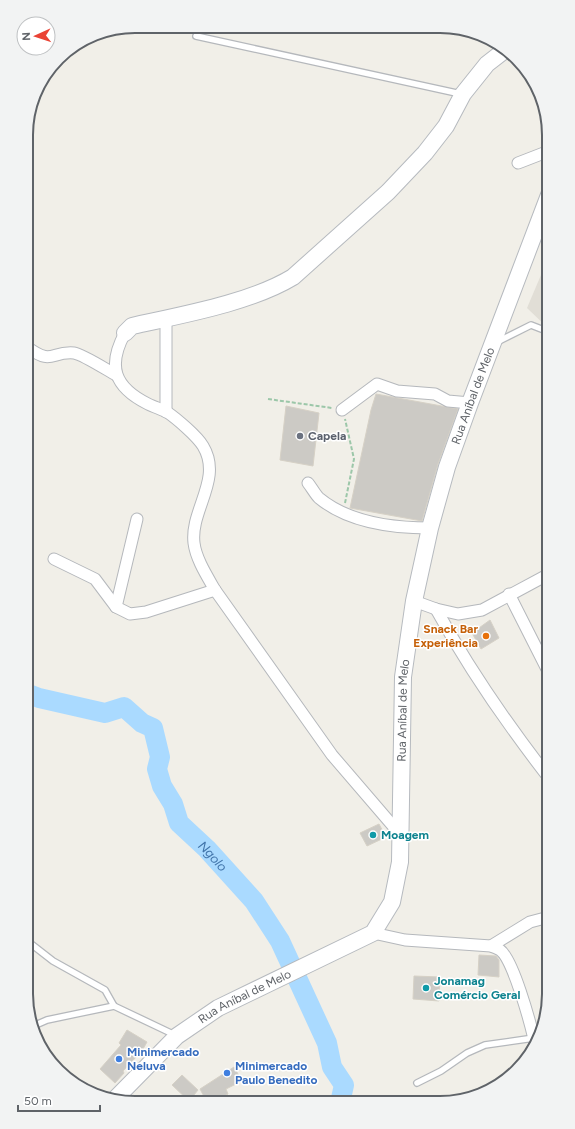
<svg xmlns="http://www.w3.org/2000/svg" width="575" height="1129" viewBox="0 0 575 1129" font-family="Figtree,sans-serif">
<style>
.education{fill:#e1ded6}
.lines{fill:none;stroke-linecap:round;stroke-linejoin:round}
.river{stroke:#aadaff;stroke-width:20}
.building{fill:#cccac5;stroke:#d6d1c6}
.lane-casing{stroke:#b5b8bc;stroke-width:8}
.street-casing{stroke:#b5b8bc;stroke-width:13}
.secondary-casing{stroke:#b6babf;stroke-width:18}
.path{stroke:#9cc7a9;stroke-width:2;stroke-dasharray:4 2;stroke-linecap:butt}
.lane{stroke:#fff;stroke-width:5.5}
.street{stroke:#fff;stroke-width:11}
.secondary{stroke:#fff;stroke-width:16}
.worship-dot{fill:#6b7280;stroke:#fff;stroke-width:1.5}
.food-dot{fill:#e8710a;stroke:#fff;stroke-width:1.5}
.culture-dot{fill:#0f9aa8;stroke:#fff;stroke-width:1.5}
.shop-dot{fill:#3f7fe0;stroke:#fff;stroke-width:1.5}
.labels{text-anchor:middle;stroke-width:3;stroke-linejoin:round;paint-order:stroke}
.street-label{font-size:12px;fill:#5f6368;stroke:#fff}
.worship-label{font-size:12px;font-weight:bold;fill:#5b616d;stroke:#fff;text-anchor:start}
.food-label{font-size:12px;font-weight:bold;fill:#c56008;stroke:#fff;text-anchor:end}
.culture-label{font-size:12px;font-weight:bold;fill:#0d838f;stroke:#fff;text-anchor:start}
.shop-label{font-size:12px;font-weight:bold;fill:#366cbe;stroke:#fff;text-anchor:start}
.water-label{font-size:13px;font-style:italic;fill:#4174aa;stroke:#fff}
.rim{fill:none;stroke:#5f6368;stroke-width:2}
</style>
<rect width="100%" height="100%" fill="#f1efe8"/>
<!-- education -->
<path class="education" d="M549,256V329L527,308Z"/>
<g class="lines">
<!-- river -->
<path class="river" id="s1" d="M26,693L39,698L105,713L124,707L142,723L153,728L160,757L157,769L162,786L173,804L179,823L207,849L254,901L280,941L327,1043L332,1067L344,1085L340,1103"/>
</g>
<!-- building -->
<g class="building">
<path d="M376,394L458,409L438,464L422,521L350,508L371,410Z"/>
<path d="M286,406L319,413L313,466L280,460Z"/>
<path d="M490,620L499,638L481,649L472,633Z"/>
<path d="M379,824L386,837L367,846L360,833Z"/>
<path d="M479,955L496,956L499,960V977L478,975Z"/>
<path d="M414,976L440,977L439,1001L413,999Z"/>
<path d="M127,1030L147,1042L139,1056L138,1055L123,1071L124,1073L115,1083L100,1069L121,1045L119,1043Z"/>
<path d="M234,1067L242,1081L226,1089L228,1094L213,1102H207L200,1089Z"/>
<path d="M182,1075L198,1090L189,1101L172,1085Z"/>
</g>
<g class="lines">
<defs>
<g id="lane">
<path d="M196,36L461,94"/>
<path d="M497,342L531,325L549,332"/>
<path d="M26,940L53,961L105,990L114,1006L175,1035"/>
<path d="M31,1027L47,1020L114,1006"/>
<path d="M417,1083L441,1071L467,1053L485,1045L534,1038"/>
</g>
<g id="street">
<path d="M518,163L549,151"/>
<path d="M125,333C107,366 114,387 148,404C154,407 161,409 167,412C177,419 197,436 203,446C223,479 190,510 194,543C196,559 207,576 215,590L332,755L399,833"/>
<path d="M27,347C53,366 50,351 74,353C82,354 107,370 116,375"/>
<path d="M342,410L377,384L397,391L435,394L448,401L470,403"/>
<path d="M166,412V318"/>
<path d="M308,483C312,488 315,494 319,498C349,523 393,528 430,528"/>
<path d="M54,559L95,579L116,607L130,614L146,612L215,590"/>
<path d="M509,594L549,673"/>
<path d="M414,601L436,609L458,614L482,610L549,574"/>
<path d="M116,607L137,519"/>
<path d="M436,609C469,669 507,724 549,778"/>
<path d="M373,933L405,940L491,946C494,947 497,948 500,950C513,959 530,1022 534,1039"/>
<path d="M491,946L530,922L549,917"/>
</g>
<g id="secondary">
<path d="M125,333L132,326C181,315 250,303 293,277L388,192L425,153L446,126L463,94L487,64L505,50"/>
<path id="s2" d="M115,1099L177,1036L218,1008L373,933L392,902L400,862L403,677L414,601L430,528L447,467L470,403L549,195"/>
</g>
</defs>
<!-- lane casing -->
<use href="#lane" class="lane-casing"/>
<!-- street casing -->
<use href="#street" class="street-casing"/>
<!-- secondary casing -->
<use href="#secondary" class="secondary-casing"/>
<!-- path -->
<g class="path">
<path d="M188,26L192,30"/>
<path d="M268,399L332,408"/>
<path d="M345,503L354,459L345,419"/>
</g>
<!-- lane -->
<use href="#lane" class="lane"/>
<!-- street -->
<use href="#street" class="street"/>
<!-- secondary -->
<use href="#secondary" class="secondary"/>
</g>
<!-- markers -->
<circle class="worship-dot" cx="300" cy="436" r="4"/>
<circle class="food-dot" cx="486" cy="636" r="4"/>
<g class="culture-dot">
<circle cx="373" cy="835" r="4"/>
<circle cx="426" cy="988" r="4"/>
</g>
<g class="shop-dot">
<circle cx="119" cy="1059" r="4"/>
<circle cx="227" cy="1073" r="4"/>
</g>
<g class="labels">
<!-- street labels -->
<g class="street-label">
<text dy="4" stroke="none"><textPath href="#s2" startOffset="863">Rua Aníbal de Melo</textPath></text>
<text dy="4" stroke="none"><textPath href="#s2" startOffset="539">Rua Aníbal de Melo</textPath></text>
<text dy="4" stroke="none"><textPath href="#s2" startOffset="167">Rua Aníbal de Melo</textPath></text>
</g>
<!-- worship labels -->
<g class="worship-label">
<text x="308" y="440">Capela</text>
</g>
<!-- food labels -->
<g class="food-label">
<text x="478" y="633">Snack Bar<tspan x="478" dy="14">Experiência</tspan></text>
</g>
<!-- culture labels -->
<g class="culture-label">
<text x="381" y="839">Moagem</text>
<text x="434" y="985">Jonamag<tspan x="434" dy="14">Comércio Geral</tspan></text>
</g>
<!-- shop labels -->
<g class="shop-label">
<text x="127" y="1056">Minimercado<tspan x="127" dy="14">Neluva</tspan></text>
<text x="235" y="1070">Minimercado<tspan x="235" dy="14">Paulo Benedito</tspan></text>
</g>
<!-- water labels -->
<g class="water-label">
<text dy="5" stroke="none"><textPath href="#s1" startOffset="286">Ngolo</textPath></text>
</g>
</g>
<!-- crop -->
<path d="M0 0H575V1129H0ZM135 33H440A102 102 0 0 1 542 135V994A102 102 0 0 1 440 1096H135A102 102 0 0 1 33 994V135A102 102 0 0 1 135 33Z" fill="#f2f3f3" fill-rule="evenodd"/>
<path class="rim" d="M135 33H440A102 102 0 0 1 542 135V994A102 102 0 0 1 440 1096H135A102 102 0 0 1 33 994V135A102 102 0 0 1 135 33Z"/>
<!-- north arrow -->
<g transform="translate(36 36) rotate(267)"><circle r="19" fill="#ffffff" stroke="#bfc1c3"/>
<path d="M0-3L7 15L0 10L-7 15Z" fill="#ea4335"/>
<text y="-6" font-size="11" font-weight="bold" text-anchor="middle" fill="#5f6368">N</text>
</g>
<!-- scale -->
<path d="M18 1105v6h82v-6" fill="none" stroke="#5f6368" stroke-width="2"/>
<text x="24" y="1105" font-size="12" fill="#5f6368" stroke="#ffffff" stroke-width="3" paint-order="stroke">50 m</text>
</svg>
